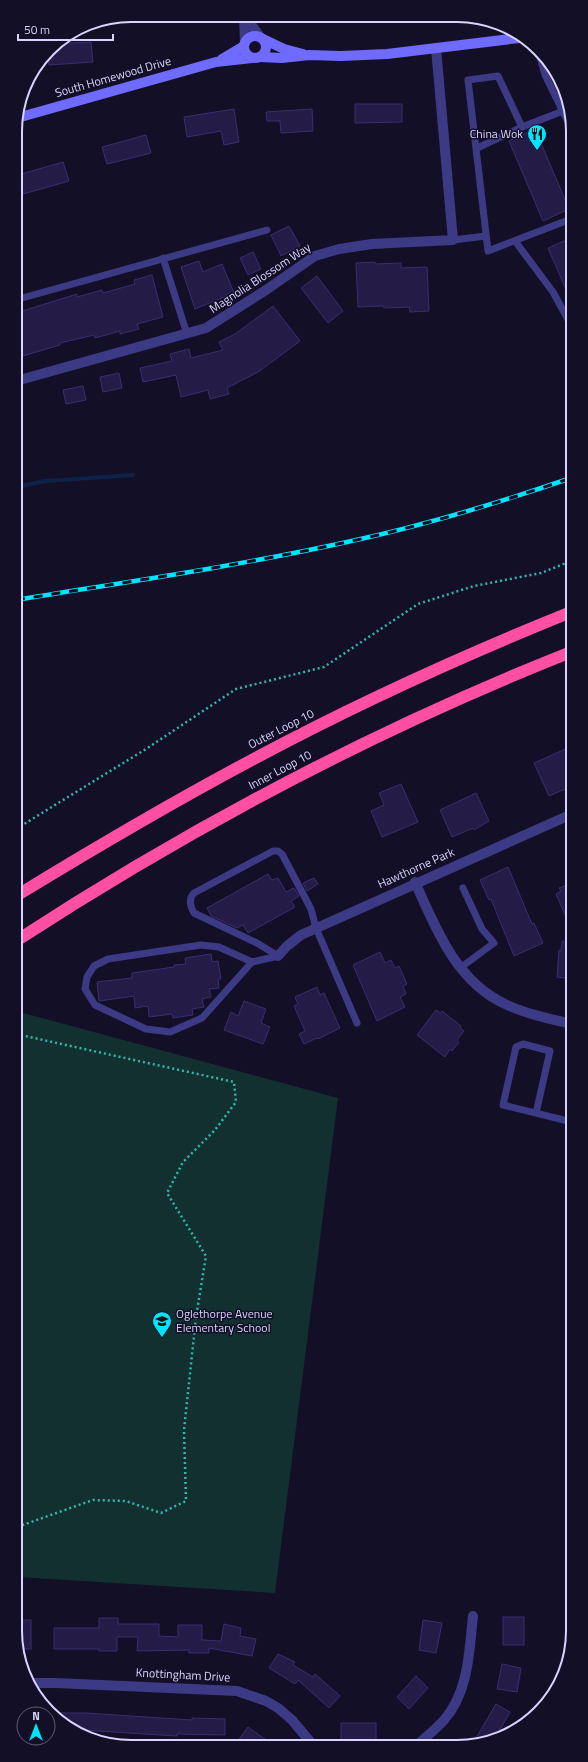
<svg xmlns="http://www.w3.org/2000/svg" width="588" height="1762" viewBox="0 0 588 1762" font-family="'Titillium Web',sans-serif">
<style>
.green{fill:#12302f}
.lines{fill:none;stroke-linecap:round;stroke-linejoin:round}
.stream{stroke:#0c2248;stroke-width:4}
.building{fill:#241b47;stroke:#3b2d73}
.path{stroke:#2fb8b0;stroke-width:2.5;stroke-dasharray:2 3;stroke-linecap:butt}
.lane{stroke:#3d3a85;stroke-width:7}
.street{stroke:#3d3a85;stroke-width:10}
.secondary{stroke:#6f6bff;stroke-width:10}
.highway{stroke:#ff4fa3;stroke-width:12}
.rail-casing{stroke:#00e5ff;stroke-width:4.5}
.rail{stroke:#130f26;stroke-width:3;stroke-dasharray:9;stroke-linecap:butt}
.labels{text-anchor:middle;stroke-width:3;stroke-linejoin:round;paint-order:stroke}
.street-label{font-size:12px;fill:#d9d4ff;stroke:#130f26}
.poi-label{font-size:12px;fill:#d9d4ff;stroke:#130f26;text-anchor:end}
.rim{fill:none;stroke:#d9d4ff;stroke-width:2}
</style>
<rect width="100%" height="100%" fill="#130f26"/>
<!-- green -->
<path class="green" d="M16,1011L338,1098L275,1593L17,1577Z"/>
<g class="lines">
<!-- stream -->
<path class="stream" d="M16,487L46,481L133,475"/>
</g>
<!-- building -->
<g class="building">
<path d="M91,42L93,62L49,65L48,52L54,44Z"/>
<path d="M355,104H402V122L355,123Z"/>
<path d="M234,109L239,142L224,145L221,131L187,137L184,117Z"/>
<path d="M312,109L313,131L281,133L280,121H267L266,112Z"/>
<path d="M535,129L569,209L543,221L509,141Z"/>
<path d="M146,135L151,153L107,164L102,147Z"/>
<path d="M63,162L69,181L23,194L18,175Z"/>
<path d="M289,226L300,246L281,256L271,235Z"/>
<path d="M571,238V301L548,248Z"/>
<path d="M253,252L261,269L248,275L240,258Z"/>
<path d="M199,261L203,272L222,264L234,293L195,309L181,267Z"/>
<path d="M375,262V264L401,263V268L427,267L429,311L410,312L409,307L384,308L383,306L358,307L356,263Z"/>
<path d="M152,275L163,317L137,324L139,329L120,334V331L95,338L94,335L60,343V345L16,358V313L77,294V297L102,290L103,293L135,284L134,280Z"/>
<path d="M317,276L343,311L328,323L301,288Z"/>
<path d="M273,306L300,341L258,372L227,388L229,394L210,399L208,390L181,397L176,375L143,382L140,368L172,361L170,354L189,349L191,358L223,350L219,342L235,334Z"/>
<path d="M119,373L122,388L103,392L100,377Z"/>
<path d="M83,386L86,400L66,404L63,390Z"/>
<path d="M572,746V786L549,796L534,763Z"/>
<path d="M401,784L418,822L382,837L371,811L384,805L379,793Z"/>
<path d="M476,793L489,821L474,830L473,828L452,837L440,810Z"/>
<path d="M508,867L532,924L534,923L543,943L514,956L491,899L489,900L480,880Z"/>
<path d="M268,874L272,880L278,878L286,892L294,888L299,896L291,901L295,907L248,933L243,925L237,928L211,916L207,908Z"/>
<path d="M314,878L318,884L307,891L303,883Z"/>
<path d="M572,883V931L556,894L561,891L559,888Z"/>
<path d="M562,941L572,942V979L557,977L559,950L561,951Z"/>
<path d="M380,952L385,963L391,960L395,968L399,966L407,984L403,986L406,994L400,997L405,1007L377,1021L353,965Z"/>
<path d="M211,954L212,962L218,961L221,979H218L219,988L209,989L211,997L202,999L204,1007L192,1009L193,1015L173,1018L172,1014L149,1017L148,1006L135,1008L134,996L99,1001L97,982L132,978V973L174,967V965L186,964L185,958Z"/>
<path d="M317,987L320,995L324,993L340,1028L318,1039L317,1038L304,1044L299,1034L305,1031L294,1006L298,1004L295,997Z"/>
<path d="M244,1001L266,1009L261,1023L270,1027L263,1044L224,1030L231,1012L238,1016Z"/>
<path d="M436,1010L441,1013L442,1011L461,1026L460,1028L464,1031L457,1040L459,1042L452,1051L450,1049L445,1057L417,1035Z"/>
<rect x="503" y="1617" width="21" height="28"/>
<path d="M99,1618H118V1624H159V1636L178,1637V1625H202V1640L221,1641L224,1624L241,1628L240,1636L256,1639L252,1656L209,1648V1653H189V1650L137,1651L138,1637H117V1651H99V1649H54V1628H99Z"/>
<rect x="17" y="1620" width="14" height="29"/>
<path d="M423,1620L442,1623L436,1653L419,1650Z"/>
<path d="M278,1654L295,1662L293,1665L313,1677L315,1674L340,1696L329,1708L298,1680L295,1684L269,1668Z"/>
<path d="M502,1664L521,1668L517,1692L497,1689Z"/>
<path d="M416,1676L428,1688L409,1709L397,1697Z"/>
<path d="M496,1704L510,1712L495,1739L480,1745H472Z"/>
<path d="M49,1713H86L192,1720V1718L225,1719V1735L177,1734V1736L81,1730Z"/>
<rect x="341" y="1723" width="35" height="17"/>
<path d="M248,1727L273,1745H235Z"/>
</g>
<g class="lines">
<!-- path -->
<g class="path">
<path d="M16,829L146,749L236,689L324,667L418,604L474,586L541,573L571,561"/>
<path d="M16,1034L234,1082L236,1102L215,1130L183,1162L167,1193L206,1256L196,1317L184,1430L186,1501L161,1513L126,1501L93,1500L17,1527"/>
<path d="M16,1040L21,1035"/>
</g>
<!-- lane -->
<g class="lane">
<path d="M538,49L545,75L571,128"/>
<path d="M563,111L522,127L498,76L468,80L488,251L571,219"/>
<path d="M477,148L522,127"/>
<path d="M453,240L486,236"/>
<path d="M515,241L553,292L571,325"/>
<path d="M163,258L187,334"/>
<path d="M15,300L267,230"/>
<path d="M278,956L257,943L194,913C190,906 188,899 194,893L273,851H278L282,854L311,909L316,928L357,1023"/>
<path d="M252,962L202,1018L170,1032L146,1029L95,1005L85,989L87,977L94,966L108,959L201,945L219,947L252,962L278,956"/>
<path d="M460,968L494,943L482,929L463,888"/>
<path d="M536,1113L550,1051L523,1044L516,1047L503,1105L572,1122"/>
</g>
<!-- street -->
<g class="street">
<path d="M244,16L245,43"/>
<path d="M245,16L260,37"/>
<path d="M16,381L206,328L266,290L315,256L339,249L372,244L453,240L436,48"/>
<path d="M415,882C436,929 456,981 505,1004C526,1014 550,1019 572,1024"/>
<path d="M278,956L287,946L301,935L572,814"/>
<path d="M33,1683H55L237,1691L266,1701L278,1708L292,1720L313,1745"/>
<path d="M417,1745C426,1737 436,1729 444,1720C469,1691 469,1652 473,1616"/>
</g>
<!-- secondary -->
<g class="secondary">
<circle cx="255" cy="47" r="11"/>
<path d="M263,39L284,49L303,54"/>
<path d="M260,57L282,58L309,55L341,56L387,54L519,38"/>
<path d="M222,59L244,46"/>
<path d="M17,118L216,62L252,58"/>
</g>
<!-- highway -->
<g class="highway">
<path d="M16,896C93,849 171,803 250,761C354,705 462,656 571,612"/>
<path d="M16,941C191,827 377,729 571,652"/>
</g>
<defs>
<path id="rail" d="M16,600C126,582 238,566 347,542C423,526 498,503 571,478"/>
</defs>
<!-- rail casing -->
<use href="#rail" class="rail-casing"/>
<!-- rail -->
<use href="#rail" class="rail"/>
</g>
<!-- icons -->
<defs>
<symbol id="restaurant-pin" viewBox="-11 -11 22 30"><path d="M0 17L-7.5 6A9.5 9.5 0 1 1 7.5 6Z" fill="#00e5ff" stroke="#130f26"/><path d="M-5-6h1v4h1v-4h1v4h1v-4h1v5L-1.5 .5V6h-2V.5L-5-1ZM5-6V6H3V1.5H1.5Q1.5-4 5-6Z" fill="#111"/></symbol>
<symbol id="school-pin" viewBox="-11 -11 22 30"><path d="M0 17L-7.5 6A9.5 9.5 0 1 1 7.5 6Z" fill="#00e5ff" stroke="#130f26"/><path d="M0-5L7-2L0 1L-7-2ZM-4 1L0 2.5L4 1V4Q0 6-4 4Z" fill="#111"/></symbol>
</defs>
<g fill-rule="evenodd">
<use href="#restaurant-pin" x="526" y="123" width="22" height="30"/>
<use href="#school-pin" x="151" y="1310" width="22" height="30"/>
</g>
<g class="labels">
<!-- street labels -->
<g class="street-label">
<text transform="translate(113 77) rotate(-16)" y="4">South Homewood Drive</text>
<text transform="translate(260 278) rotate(-33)" y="4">Magnolia Blossom Way</text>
<text transform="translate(281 729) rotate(-27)" y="4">Outer Loop 10</text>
<text transform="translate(280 770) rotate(-28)" y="4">Inner Loop 10</text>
<text transform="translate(416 868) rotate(-24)" y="4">Hawthorne Park</text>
<text transform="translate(183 1675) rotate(3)" y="4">Knottingham Drive</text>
</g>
<!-- poi labels -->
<g class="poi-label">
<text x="523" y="138">China Wok</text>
<text x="176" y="1318" text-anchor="start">Oglethorpe Avenue<tspan x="176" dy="14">Elementary School</tspan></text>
</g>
</g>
<!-- crop -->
<path d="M0 0H588V1762H0ZM131 22H457A109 109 0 0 1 566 131V1631A109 109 0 0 1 457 1740H131A109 109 0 0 1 22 1631V131A109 109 0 0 1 131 22Z" fill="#130f26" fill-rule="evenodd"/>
<path class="rim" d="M131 22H457A109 109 0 0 1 566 131V1631A109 109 0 0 1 457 1740H131A109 109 0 0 1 22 1631V131A109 109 0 0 1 131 22Z"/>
<!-- north arrow -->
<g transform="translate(36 1726)"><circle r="19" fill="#130f26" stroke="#625e7d"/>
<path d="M0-3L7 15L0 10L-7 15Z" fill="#00e5ff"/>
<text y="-6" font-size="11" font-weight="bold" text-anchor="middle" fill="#d9d4ff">N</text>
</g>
<!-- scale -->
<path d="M18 34v6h95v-6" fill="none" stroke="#d9d4ff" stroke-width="2"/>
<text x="24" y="34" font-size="12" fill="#d9d4ff" stroke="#130f26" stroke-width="3" paint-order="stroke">50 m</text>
</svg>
